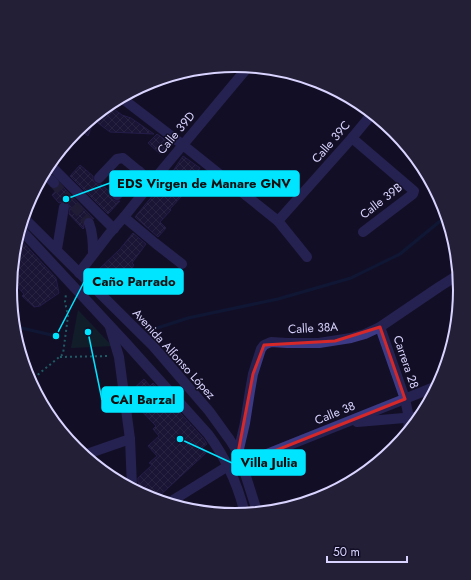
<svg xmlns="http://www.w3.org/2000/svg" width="471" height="580" viewBox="0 0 471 580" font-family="Jost,sans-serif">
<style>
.green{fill:#12302f}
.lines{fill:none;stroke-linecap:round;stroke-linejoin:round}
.stream{stroke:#0c2248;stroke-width:3}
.building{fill:url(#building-cross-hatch);stroke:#3b2d73}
.minor-tunnel{stroke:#312d47;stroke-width:10;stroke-dasharray:10 5;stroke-linecap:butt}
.path{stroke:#2fb8b0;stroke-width:2;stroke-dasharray:2 3;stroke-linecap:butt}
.minor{stroke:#3d3a85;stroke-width:10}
.marked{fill:none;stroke:#d62828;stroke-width:3;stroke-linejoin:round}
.labels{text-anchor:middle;stroke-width:3;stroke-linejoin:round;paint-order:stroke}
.street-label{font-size:12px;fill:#d9d4ff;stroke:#130f26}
.rim{fill:none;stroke:#d9d4ff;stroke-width:2}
.leader{fill:none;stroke:#00e5ff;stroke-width:1.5}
.callout-dot{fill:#00e5ff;stroke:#130f26;stroke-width:1.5}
.callout{fill:#00e5ff;stroke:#00e5ff;stroke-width:1.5}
.callout-label{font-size:13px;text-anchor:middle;font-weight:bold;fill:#111}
</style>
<defs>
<pattern id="building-cross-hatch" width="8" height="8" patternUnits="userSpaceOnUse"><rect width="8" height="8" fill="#241b47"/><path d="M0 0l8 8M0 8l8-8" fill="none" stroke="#433b63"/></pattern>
</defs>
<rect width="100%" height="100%" fill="#130f26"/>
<!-- green -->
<path class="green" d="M78,310L112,346L71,348Z"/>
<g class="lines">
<!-- stream -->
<g class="stream">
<path d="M17,327L56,336"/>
<path d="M148,331L188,318L278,299L351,278L400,254L439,222L447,219"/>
</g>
</g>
<!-- building -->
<g class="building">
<path d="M111,107L122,115L131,118L154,134L110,132L94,120L88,136L79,129Z"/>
<path d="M157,134L170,143L160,154L148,143Z"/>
<path d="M183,156L200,168L190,183L191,186L170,209L171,210L160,222L166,228L158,237L135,217L163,183H162L172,171H173Z"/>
<path d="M80,165L93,176V180L95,183L98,184H101L111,193V197L112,199L115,201H120L108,214L70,176Z"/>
<path d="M61,185L94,219L90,217L84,219L83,222L84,228L83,229L69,214L70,208L68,202L65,201L59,203L52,195Z"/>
<path d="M133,233L146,244L132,263L134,265L122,282L100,280L93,275L120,249Z"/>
<path d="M20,239L56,278L59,293L40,306L34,307L22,296L24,294L12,281Z"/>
<path d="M144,379L150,386L153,383L203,438L207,444L202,448L207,452L156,499L149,498L138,490V484L140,483L138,482V478L152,465L149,463L157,456L148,446L159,436L153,429L156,426L133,402L137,398L131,391Z"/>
</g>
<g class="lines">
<!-- minor-tunnel -->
<path class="minor-tunnel" d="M54,183L89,223"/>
<!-- path -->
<g class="path">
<path d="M60,357L109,356"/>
<path d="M30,381L63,354L68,316L65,302L66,294"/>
</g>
<!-- minor -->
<g class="minor">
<path d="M123,99L183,145L278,221L307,257"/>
<path d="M352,138L414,191L413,194L363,232"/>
<path d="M52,167L114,229"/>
<path d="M99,178L117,159L123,158L152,182"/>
<path d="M51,180L54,183"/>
<path d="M117,195L139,171"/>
<path d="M124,217L155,243L182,264"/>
<path d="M24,218L153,346L209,411L230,440L238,453L242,464L257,511"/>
<path d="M278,221L352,138L371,115"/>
<path d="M89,223C93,233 93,243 93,254"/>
<path d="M22,231L126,343L208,434C226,458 238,485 245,514"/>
<path d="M57,249L64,207"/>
<path d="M79,273L109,234L124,217L152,182L248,67"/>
<path d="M110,327L119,357L130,439L132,487"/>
<path d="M380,327L405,399L409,418L408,430"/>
<path d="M357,422L416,417"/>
<path d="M238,453L245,423L250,391L253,374L261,349L264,345L271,342L287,343H319L351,338L365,334L380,327L439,287L458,275"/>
<path d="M84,455L130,439"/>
<path d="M242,464L437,386"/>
<path d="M170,502L228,466"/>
</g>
</g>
<!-- marked area -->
<path d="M0 0H471V580H0ZM380,327L405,399L242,464L238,453L253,374L264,345L335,341Z" fill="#130f26" fill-opacity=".55" fill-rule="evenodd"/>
<path class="marked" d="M380,327L405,399L242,464L238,453L253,374L264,345L335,341Z"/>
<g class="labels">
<!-- street labels -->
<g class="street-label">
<text transform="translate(176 133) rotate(-50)" y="4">Calle 39D</text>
<text transform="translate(331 142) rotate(-49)" y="4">Calle 39C</text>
<text transform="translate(381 201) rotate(-38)" y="4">Calle 39B</text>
<text transform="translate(313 328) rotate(-3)" y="4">Calle 38A</text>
<text transform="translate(174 354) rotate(48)" y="4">Avenida Alfonso López</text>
<text transform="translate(406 362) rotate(71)" y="4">Carrera 28</text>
<text transform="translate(335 413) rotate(-22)" y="4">Calle 38</text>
</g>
</g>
<!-- crop -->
<path d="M0 0H471V580H0ZM17 290a218 218 0 1 1 436 0a218 218 0 1 1-436 0Z" fill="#231f37" fill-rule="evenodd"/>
<path class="rim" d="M17 290a218 218 0 1 1 436 0a218 218 0 1 1-436 0Z"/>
<!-- callouts -->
<path class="leader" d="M66 199L110 183M56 336L84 282M88 332L102 400M180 439L232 463"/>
<g class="callout-dot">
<circle cx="66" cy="199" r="4"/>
<circle cx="56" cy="336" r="4"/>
<circle cx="88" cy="332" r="4"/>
<circle cx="180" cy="439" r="4"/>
</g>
<g class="callout">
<rect x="110" y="171" width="189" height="25" rx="4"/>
<rect x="84" y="269" width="99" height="25" rx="4"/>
<rect x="102" y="387" width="81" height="25" rx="4"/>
<rect x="232" y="450" width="73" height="25" rx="4"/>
</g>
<g class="callout-label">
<text x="204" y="188">EDS Virgen de Manare GNV</text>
<text x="134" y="286">Caño Parrado</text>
<text x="143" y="404">CAI Barzal</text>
<text x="269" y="467">Villa Julia</text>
</g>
<!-- scale -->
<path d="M327 556v6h80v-6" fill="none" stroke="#d9d4ff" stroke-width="2"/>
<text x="333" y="556" font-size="12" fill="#d9d4ff" stroke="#130f26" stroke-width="3" paint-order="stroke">50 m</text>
</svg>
